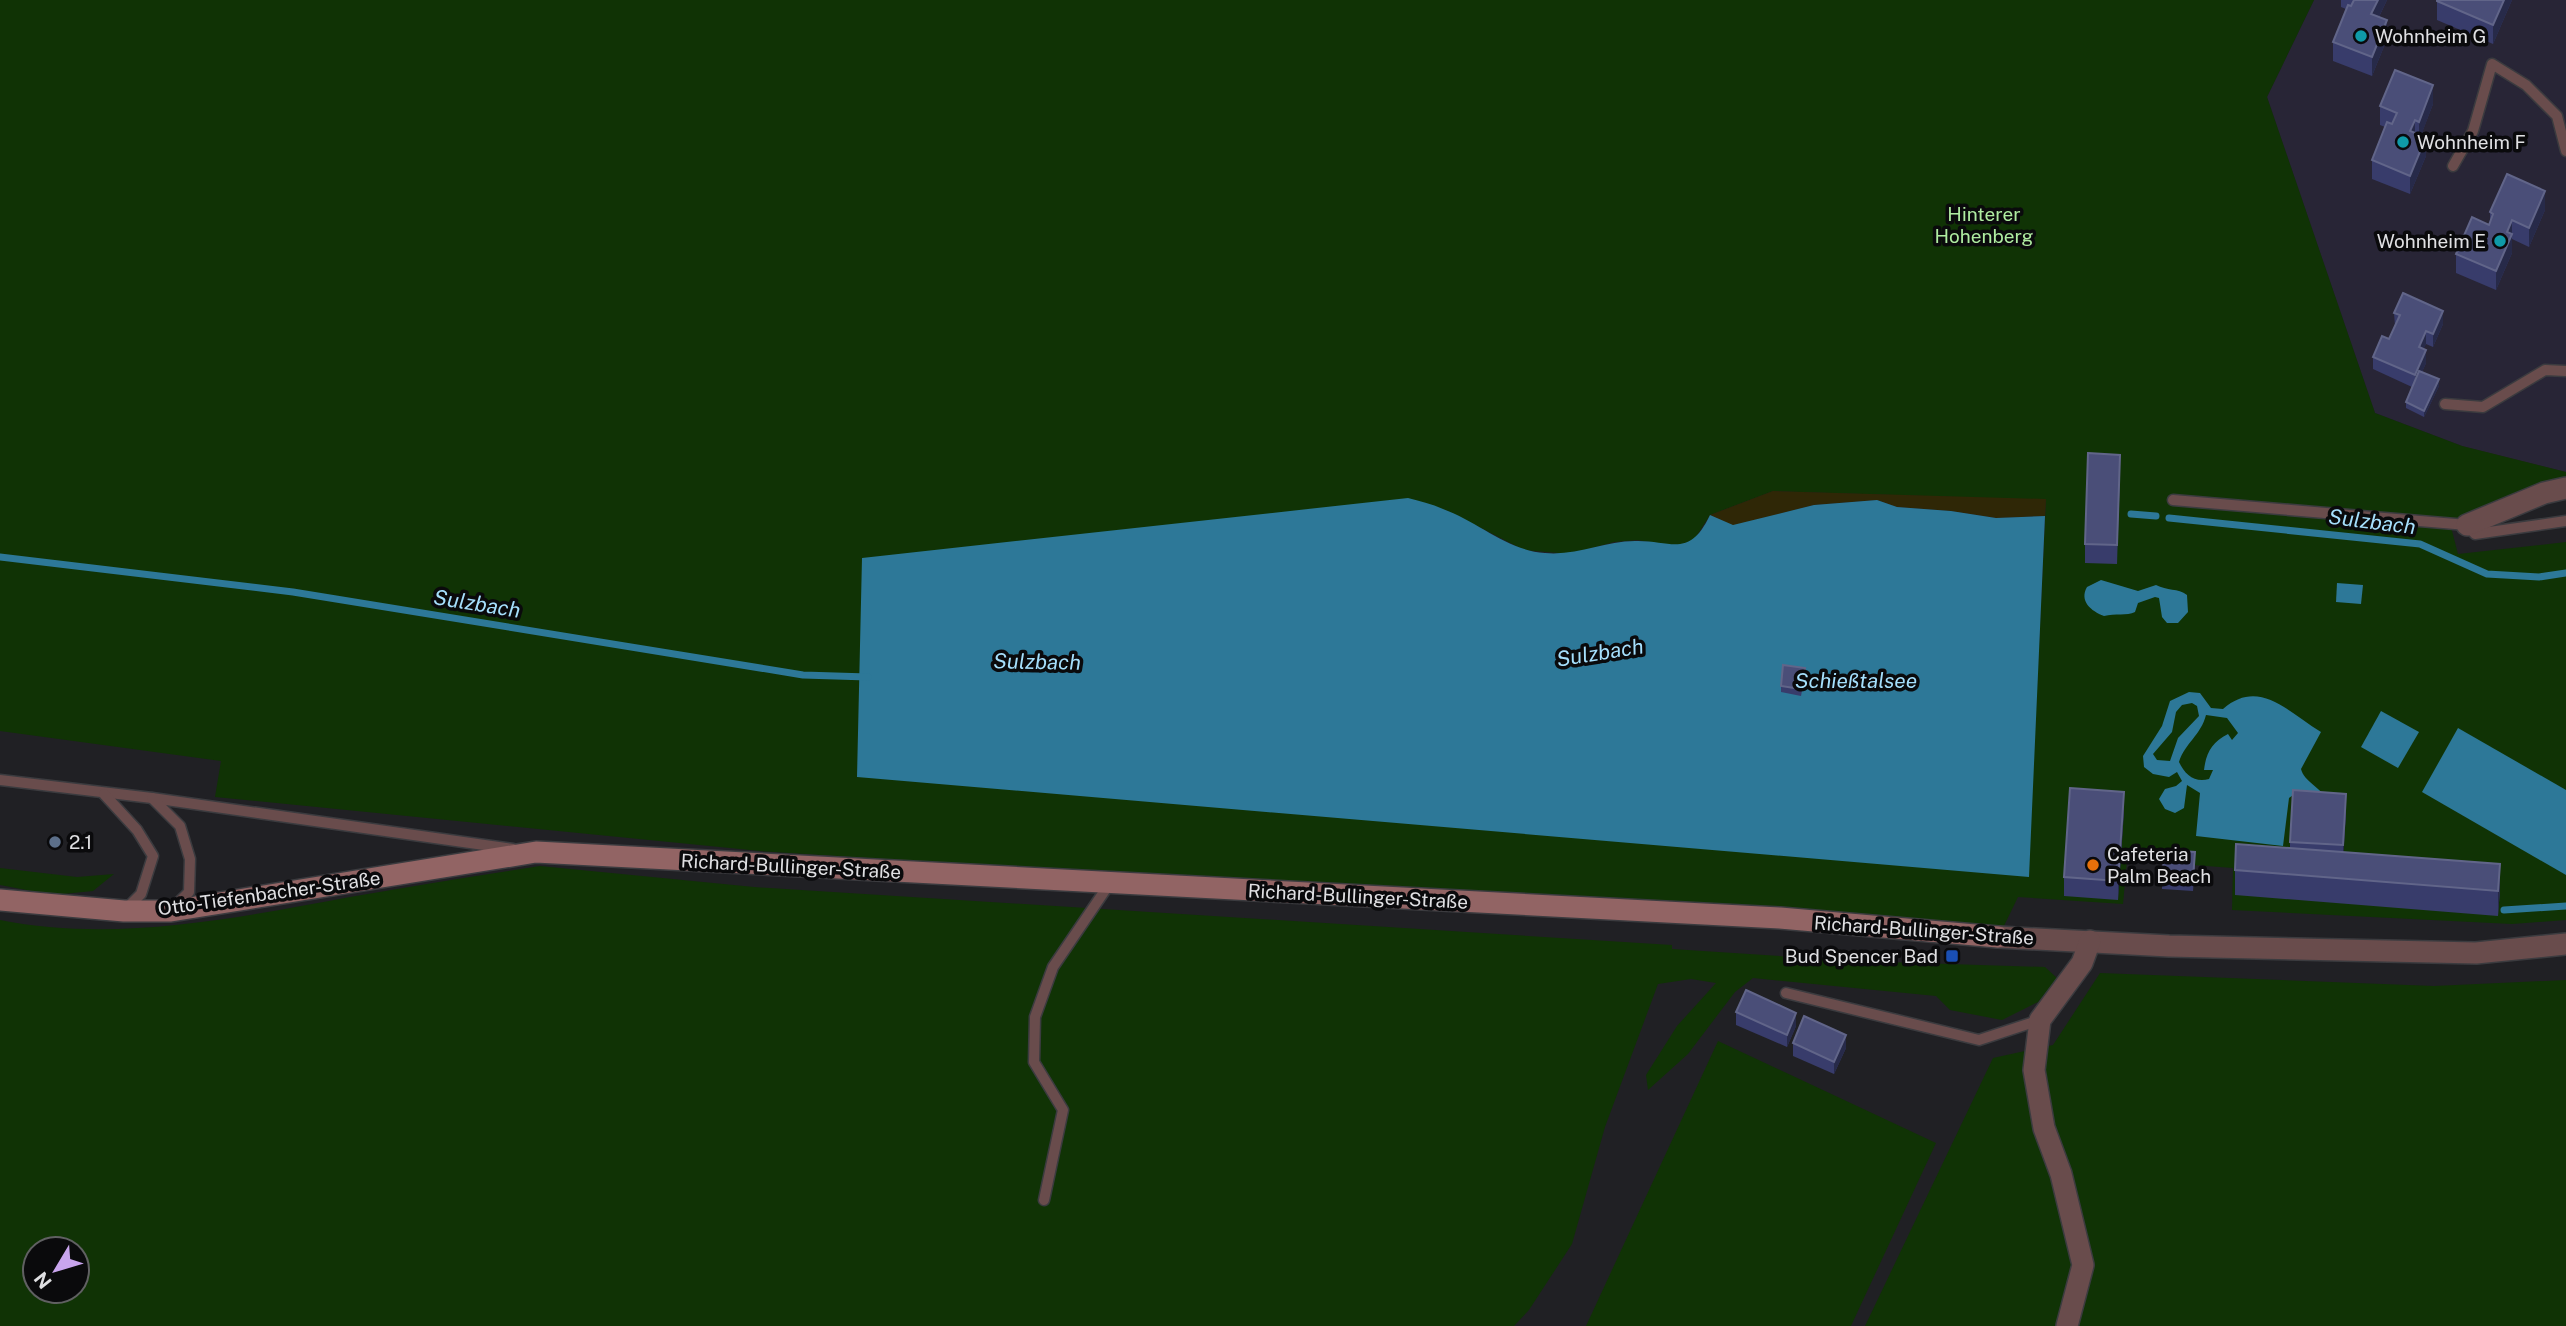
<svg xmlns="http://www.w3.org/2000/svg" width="2566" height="1326" viewBox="0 0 2566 1326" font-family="'Public Sans',sans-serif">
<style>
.education{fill:#282536}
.green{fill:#103305;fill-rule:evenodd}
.sand{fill:#2f2706}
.water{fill:#2d7898;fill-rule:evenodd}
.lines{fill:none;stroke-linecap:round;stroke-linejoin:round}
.stream{stroke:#2d7898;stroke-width:7}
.lane-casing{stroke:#3b3b3f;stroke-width:13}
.street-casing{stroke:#3b3b3f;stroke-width:24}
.secondary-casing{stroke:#3b3b3f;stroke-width:24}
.lane{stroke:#694c4c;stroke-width:10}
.street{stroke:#694c4c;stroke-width:21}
.secondary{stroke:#926464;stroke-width:21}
.wall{fill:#383c6b}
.shaded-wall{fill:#272a49}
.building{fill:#4a4e78;stroke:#616589;stroke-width:2}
.culture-dot{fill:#0f9aa8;stroke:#0a0a0c;stroke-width:2.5}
.service-dot{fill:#5c6f8a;stroke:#0a0a0c;stroke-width:2.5}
.food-dot{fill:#e8710a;stroke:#0a0a0c;stroke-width:2.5}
.transit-dot{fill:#1a4fb4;stroke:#0a0a0c;stroke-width:2.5}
.labels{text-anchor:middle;stroke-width:7;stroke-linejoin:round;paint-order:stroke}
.poi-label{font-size:19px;fill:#e0e0e3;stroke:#0a0a0c;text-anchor:start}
.park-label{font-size:19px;fill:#afeca1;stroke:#0a0a0c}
.street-label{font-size:19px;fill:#e0e0e3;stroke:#0a0a0c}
.water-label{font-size:21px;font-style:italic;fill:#a5dffc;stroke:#0a0a0c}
</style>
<rect width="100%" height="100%" fill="#202024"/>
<!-- education -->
<path class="education" d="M2314,0H2566V472L2462,446L2375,413L2267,97Z"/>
<!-- green -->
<g class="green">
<path d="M0,0H2314L2267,97L2375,413L2462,446L2566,472V494L2450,523L2458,554L2566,542V920L2512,924L2232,910L2233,868L2127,860L2123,904L2018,897L2002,930L760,851L215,797L221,761L0,731ZM1773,491L2046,500L2028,877L1444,509L1524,550L1570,554L1614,542L1637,540L1677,546L1694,540L1710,515Z"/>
<path d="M540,866L754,887L1672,945V949L1856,961L2045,967L2057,978L2038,1002L2002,1020L1950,1010L1936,996L1753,978L1735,992L1688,1054L1648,1090L1646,1075L1677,1026L1716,983L1691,979L1658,984L1605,1127L1572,1244L1529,1310L1514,1326H0V920C115,943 236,918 350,897C413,886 476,876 540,866ZM35,1249H77V1291H35Z"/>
<path d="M0,868L77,877L114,874L93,891L53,895L0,885Z"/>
<path d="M2100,973L2434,986L2566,980V1326H1865L1993,1058L2053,1045Z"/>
<path d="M1718,1041L1936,1143L1851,1326H1586Z"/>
</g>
<!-- sand -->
<path class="sand" d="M1773,491L2046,499L2045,516L1996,518L1951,511L1897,507L1877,500L1814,505L1733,526L1710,515Z"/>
<!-- water -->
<g class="water">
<path d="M1408,498C1419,501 1432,504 1443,509C1479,522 1506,550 1545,553C1577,556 1604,541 1635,541C1672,540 1689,559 1710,515L1733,525L1814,505L1877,500L1897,507L1951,511L1996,518L2045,516L2029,877L857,777L862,558Z"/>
<path d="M2101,580L2138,591L2156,585C2167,591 2178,588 2187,595L2188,612L2178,623H2167L2162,617L2159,598L2155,597L2138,603L2135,612C2127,616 2115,613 2104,616C2091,611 2079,601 2087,587Z"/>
<path d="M2337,583L2363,585L2361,604L2336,602Z"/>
<path d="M2189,692L2200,693L2211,708L2223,709C2259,678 2287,711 2321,732L2301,769C2304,782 2321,787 2327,800L2297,792L2289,798L2283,846L2196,836L2200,793L2187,785L2184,808L2175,813L2165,809L2159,799L2165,789L2176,786L2182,781L2177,772L2169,777L2153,774L2144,767L2143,756L2162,726L2170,701ZM2192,703L2197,706L2199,716L2178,738L2170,761L2157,760L2153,754L2172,732L2176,712L2182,705ZM2206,715L2227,718L2238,733L2232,740L2228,734C2212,742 2206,753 2204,770H2213L2209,779C2195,783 2185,775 2179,762C2185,743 2201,735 2206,715Z"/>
<path d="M2381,711L2419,732L2398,768L2361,747Z"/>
<path d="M2458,728L2566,790V875L2422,792Z"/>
</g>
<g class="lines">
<!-- stream -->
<g class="stream">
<path d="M2131,514L2156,516"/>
<path d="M2169,518L2420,544L2487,574L2539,577L2566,573"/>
<path d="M0,557L293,592L803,675L868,677"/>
<path d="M2504,910L2566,906"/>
</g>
<defs>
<g id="lane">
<path d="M2453,166L2473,131L2492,64L2526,85L2557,116L2566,151"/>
<path d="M2445,404L2483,407L2545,370L2566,371"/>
<path d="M2173,500L2467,525L2475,534L2566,521"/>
<path d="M0,780L152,798L513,849"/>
<path d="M104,794L137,830L153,856L141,894L126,909"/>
<path d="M152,798L180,826L190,859L189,892L175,906"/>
<path d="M1786,993L1979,1040L2040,1020"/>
<path d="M1044,1200L1063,1110L1034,1062L1035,1017L1053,967L1110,883"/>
</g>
<g id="street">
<path d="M2467,525L2544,493L2566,488"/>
<path d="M1998,937L2169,946L2476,953L2566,944"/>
<path d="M2067,1326L2083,1265L2061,1174L2044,1128L2034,1070L2040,1020L2082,963L2090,941"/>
</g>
<path id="secondary" d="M0,900L124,911H171L536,852L1780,918L1998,937"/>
</defs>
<!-- lane casing -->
<use href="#lane" class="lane-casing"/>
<!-- street casing -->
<use href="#street" class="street-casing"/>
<!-- secondary casing -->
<use href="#secondary" class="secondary-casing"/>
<!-- lane -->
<use href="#lane" class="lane"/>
<!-- street -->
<use href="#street" class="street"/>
<!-- secondary -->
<use href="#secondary" class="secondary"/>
</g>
<!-- wall -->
<g class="wall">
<path d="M2341,0H2387L2379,17L2387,39L2372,76L2333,61V42L2346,9L2341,7Z"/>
<path d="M2512,0L2493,44L2437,20V1Z"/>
<path d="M2433,104L2421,135L2426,156L2410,194L2372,179V160L2385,127L2380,125V106Z"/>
<path d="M2545,210L2529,247L2512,239V253L2496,290L2456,273V254L2489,225L2490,221V212Z"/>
<path d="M2394,313L2443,324L2433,347L2426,344L2423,349L2426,363L2422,372L2439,386L2424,417L2406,408V402L2412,387L2373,369V357L2389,339L2395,326Z"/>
<path d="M2120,473L2117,564L2085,563V544Z"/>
<path d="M1805,674L1801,696L1781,692V686Z"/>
<path d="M2124,811L2118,900L2064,896V877Z"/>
<path d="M2346,813L2343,852L2500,889L2498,916L2235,895V870L2290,848V842Z"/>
<path d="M2195,864L2193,891L2162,889V876Z"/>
<path d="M1736,1012L1796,1026L1787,1047L1736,1025Z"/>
<path d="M1793,1043L1846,1048L1834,1074L1793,1056Z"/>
</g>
<!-- shaded-wall -->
<g class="shaded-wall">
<path d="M2378,0H2387L2371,33V14Z"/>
<path d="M2504,0H2512L2493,44V25Z"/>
<path d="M2387,20V39L2372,76V57Z"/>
<path d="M2433,85V104L2419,141V122Z"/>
<path d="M2415,120V139L2410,131Z"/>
<path d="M2426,137V156L2410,194V176Z"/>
<path d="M2545,191V210L2529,247V228Z"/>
<path d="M2512,220V253L2496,290V271L2507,232Z"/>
<path d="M2443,311V324L2433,347V334Z"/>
<path d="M2426,331V344L2419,360V347Z"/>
<path d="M2426,350V363L2415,388V375Z"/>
<path d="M2439,379V386L2424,417V411Z"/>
<path d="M2124,792V811L2118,900V881Z"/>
<path d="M2346,794V813L2343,864V845Z"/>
<path d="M2500,864V889L2498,916V891Z"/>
<path d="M1796,1013V1026L1787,1047V1035Z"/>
<path d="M1846,1035V1048L1834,1074V1062Z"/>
</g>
<!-- building -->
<g class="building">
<path d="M2354,0H2378L2371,14L2387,20L2372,57L2333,42L2348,5L2351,6Z"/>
<path d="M2437,0H2504L2493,25L2437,1Z"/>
<path d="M2395,70L2433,85L2419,122L2415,120L2410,131L2426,137L2410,176L2372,160L2387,122L2392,124L2397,113L2380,106Z"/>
<path d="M2507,174L2545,191L2529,228L2512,220L2507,232L2512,234L2496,271L2456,254L2472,217L2489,225L2493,214L2490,212Z"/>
<path d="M2403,293L2443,311L2433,334L2426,331L2419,347L2426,350L2415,375L2373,357L2382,336L2389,339L2400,315L2394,313Z"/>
<path d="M2419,371L2439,379L2424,411L2406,402Z"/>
<path d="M2088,453L2120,455L2117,545L2085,544Z"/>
<path d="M1783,665L1805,668L1801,689L1781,686Z"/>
<path d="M2070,788L2124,792L2118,881L2064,877Z"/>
<path d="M2293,790L2346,794L2343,845L2290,842Z"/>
<path d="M2236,844L2500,864L2498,891L2235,870Z"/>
<path d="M2164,850L2195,852L2193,878L2162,876Z"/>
<path d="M1746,990L1796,1013L1787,1035L1736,1012Z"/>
<path d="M1804,1016L1846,1035L1834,1062L1793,1043Z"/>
</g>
<!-- markers -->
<g class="culture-dot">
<circle cx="2361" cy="36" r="7"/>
<circle cx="2403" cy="142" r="7"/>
<circle cx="2500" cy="241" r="7"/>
</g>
<circle class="service-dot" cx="55" cy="842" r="7"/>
<circle class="food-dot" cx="2093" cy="865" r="7"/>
<rect class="transit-dot" x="1945" y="949" width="14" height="14" rx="3.5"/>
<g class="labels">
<!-- poi labels -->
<g class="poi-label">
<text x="2375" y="43">Wohnheim G</text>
<text x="2417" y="149">Wohnheim F</text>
<text x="2486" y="248" text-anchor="end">Wohnheim E</text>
<text x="69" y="849">2.1</text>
<text x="2107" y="861">Cafeteria<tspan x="2107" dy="22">Palm Beach</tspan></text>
<text x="1938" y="963" text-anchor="end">Bud Spencer Bad</text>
</g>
<!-- park labels -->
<g class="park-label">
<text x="1984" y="221">Hinterer<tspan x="1984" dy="22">Hohenberg</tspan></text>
</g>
<!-- street labels -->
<g class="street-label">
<text transform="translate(791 866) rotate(3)" y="7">Richard-Bullinger-Straße</text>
<text transform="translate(269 893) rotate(-8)" y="7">Otto-Tiefenbacher-Straße</text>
<text transform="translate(1358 896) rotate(3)" y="7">Richard-Bullinger-Straße</text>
<text transform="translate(1924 930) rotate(4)" y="7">Richard-Bullinger-Straße</text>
</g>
<!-- water labels -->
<g class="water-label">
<text transform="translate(2372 522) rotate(7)" y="7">Sulzbach</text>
<text transform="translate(477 604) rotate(9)" y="7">Sulzbach</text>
<text transform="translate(1600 653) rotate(-9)" y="7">Sulzbach</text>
<text transform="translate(1037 662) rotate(1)" y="7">Sulzbach</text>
<text x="1856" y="688">Schießtalsee</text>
</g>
</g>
<!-- north arrow -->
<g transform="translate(56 1270) rotate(232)"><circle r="33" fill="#0a0a0c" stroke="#606062" stroke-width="2"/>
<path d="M0-5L12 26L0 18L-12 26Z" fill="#c9a5ee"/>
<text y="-10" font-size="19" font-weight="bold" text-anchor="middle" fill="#e0e0e3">N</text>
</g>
</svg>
